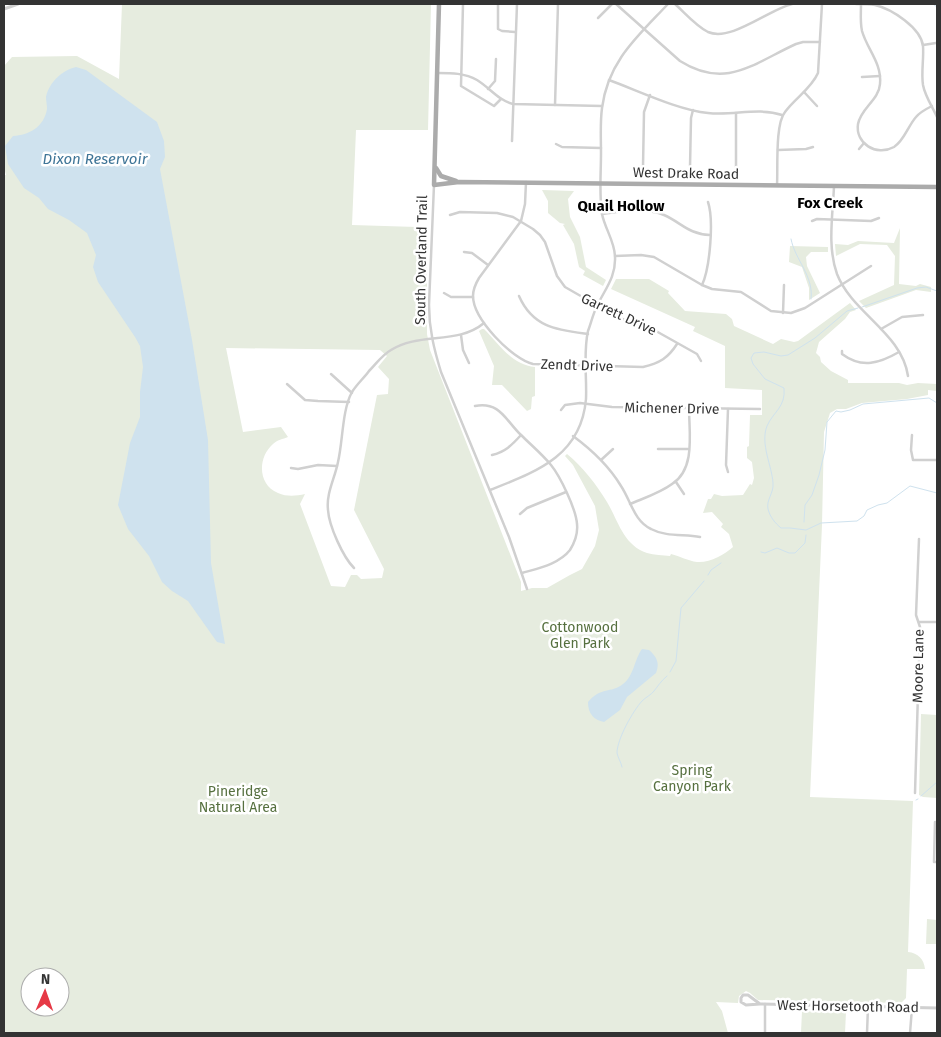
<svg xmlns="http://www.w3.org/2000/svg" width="941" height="1037" viewBox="0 0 941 1037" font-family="'Fira Sans',sans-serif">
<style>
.green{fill:#e6ecdf;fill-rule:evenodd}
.water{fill:#cfe2ee}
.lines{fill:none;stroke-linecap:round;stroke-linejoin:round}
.stream{stroke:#cfe2ee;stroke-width:1}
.minor{stroke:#d0d0d0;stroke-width:2.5}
.tertiary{stroke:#d0d0d0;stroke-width:3}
.primary{stroke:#ababab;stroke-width:4.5}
.labels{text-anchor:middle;stroke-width:5;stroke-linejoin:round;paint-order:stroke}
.street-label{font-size:14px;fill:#333;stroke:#fff}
.park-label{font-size:14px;fill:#56703f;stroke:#fff}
.water-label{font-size:15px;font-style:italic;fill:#3f7597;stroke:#fff}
.neighbourhood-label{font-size:15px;font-weight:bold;fill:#000;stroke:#fff}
</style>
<rect width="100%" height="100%" fill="#fff"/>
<!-- green -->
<g class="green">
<path d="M122,4H431L428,130H356L352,225L417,227L427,229V334L430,350L521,582V591L532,588H547L570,575L582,569L595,546L599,530L595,506L573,465L565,456L567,454C583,467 596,484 607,502C618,520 623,545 647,553C654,555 663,555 670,556L671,554C680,556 688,561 697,562C710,563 724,555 733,547L729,534L721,527L723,524L712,512L703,513L708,499H711L714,494L722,496L743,495L750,484L752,485L754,478L752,462L747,458V447L749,446L750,415H762V390L725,388V346L693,331L695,327L611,289L616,279H649L669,291L668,293L685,311L726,314L732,319L734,326L773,344L781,339L794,342L798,341L850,303L856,310L850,312L845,319L819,342L816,353L820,357L821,362L831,371L848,380V383H899L907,385L918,383L937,384V391L928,390V395L907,399L862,403L846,409H837L830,413L824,432L822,525L810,797L913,801L908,952C918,953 924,959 925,969H907L906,998L901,1003L758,1000L750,993L746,991L739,996L738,1003L716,1002L722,1011L728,1033H4V175H6L4,167V66L12,57L77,56L119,79ZM226,348L380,350L387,356L378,367L389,379L388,394L377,395L354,510L384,569L382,578L361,579L357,575H351L345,587L331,586L300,504L305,494C296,496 287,497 278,493C257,484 258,457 273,444C277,440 283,439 288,437L281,427L243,432ZM30,977H60V1007H30Z"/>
<path d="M542,190L574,191L568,199L570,217L580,237L586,267L606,280L603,286L583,275L585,271L579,267L574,244L563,225L565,224L560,223L548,213V201Z"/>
<path d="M900,228L899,284L916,286L920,284L931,287V292L916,290L866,308L859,301L894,285L895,256L887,245L860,244L836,256L835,244L848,245L858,241L894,243Z"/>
<path d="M790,246L828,247V252H811L806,257L807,266L820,293L809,300V288L802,267L789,262Z"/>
<path d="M482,329H484C499,344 512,365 535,367V396L532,397L531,409L527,411L502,385H492L494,366L479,331Z"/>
<path d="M921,714L937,715V798L923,797L919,795Z"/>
<path d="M927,919L937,920V944H926Z"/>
<path d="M802,1011L846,1012L845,1033H801Z"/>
</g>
<!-- water -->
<g class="water">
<path d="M76,67L86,70L157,122L164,141L165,157L160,169L192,340L208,440L211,563L225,644L217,642L188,601L172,591L162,582L149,556L128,529L118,505L130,443L140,417V392L143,367L140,346L135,337L98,282L93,267L96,255L87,233L69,220L48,209L39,198L24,188L8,164L5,146L13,136C29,135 44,127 47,109C47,105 46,100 46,97C49,82 63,70 76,67Z"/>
<path d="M642,649L649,650C657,657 660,663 656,673L627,697L620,710L604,722C594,720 588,714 588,702C602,686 610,694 623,684C634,676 634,660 642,649Z"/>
</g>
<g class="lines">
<!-- stream -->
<g class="stream">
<path d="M933,4L937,7"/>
<path d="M791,239C795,260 814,276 811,299"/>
<path d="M862,307L917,288L926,287L937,291"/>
<path d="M858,308L847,311L815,338L788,355L781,356L764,352L754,353L751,358L753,364L765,379L784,388C786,407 773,412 767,426C760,444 772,466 773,483C774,493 766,500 768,509C770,517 775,523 781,528H790L806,530L821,523L857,521L864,516L867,510L878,505L887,503L910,486L937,493"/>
<path d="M804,522L805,505L812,495L819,475L825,450L827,422L836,411L841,412L850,410L863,404L929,398L937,403"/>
<path d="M761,552L765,553L777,548L789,553H795L805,543L806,535"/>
<path d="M708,575L711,570L721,563"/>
<path d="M670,672L676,661L681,608L704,581"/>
<path d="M622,767C621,762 618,758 617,753C617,739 633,711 642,701C646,697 651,695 654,691C658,686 661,681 667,676"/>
<path d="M921,796L937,782"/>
<path d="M916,800L918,799"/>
</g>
<!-- minor -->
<g class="minor">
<path d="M463,4L461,86L494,106L501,99"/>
<path d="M498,4V29L502,31L515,32"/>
<path d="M616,4L680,61C726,90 754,63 796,44L803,42H820"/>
<path d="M675,4C685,13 696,26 708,32C731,42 768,10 792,4"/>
<path d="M856,4C862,4 869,4 875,5C892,9 921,28 923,46C924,59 921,72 923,85C925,96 932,106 937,117"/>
<path d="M861,4C861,13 860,22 862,31C867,49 882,63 880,84C879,100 861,108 858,124C855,143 876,157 894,147C904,141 908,126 916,117C920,112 926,109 932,106"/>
<path d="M598,18L612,4"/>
<path d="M923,45L936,43"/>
<path d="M438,73C451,73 465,73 477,80C490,88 498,100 513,104L602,106"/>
<path d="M862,77L880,76"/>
<path d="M609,80C639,91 678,110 708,113C733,116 758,107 782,115"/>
<path d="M488,89L495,81L496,59"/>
<path d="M804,92L817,106"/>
<path d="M555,105L558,4"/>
<path d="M512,141L517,4"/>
<path d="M556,144L562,147L601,148"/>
<path d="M859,149L864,143"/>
<path d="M778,150L806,149L813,147"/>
<path d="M643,167L644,112L650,95"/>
<path d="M690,167L691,118L693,110"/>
<path d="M736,167V113"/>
<path d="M526,182L525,204L521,221L479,278C476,283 473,290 473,296C473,319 512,359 533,364L643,367C660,363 668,358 677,344"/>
<path d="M434,185L429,305C429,329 434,349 441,372L509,537L527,589"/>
<path d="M777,185C778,168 775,124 785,112C795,98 811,89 818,73L822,4"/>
<path d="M834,186C833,214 827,246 837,274C852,313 902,333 908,376"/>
<path d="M602,214C619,211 648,208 664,215C682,223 688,234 710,235"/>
<path d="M450,215L460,212L497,213L513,217L533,229L540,235L545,242L557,276L565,287L619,318L647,326L697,354L701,361"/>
<path d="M812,221L817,219L871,221L879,218"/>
<path d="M464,252L472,253L488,265"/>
<path d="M615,256L641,255L654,257L702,285L712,289L741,292L771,311L791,313L805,308L871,266"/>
<path d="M702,285C710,268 714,220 708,202"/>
<path d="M444,293L451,297H473"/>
<path d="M519,296C533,328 558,330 588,334"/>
<path d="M783,313L784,285"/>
<path d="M881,329L902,317L923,315"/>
<path d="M461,335L463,350L469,363"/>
<path d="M842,351V354C862,369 880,363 899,352"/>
<path d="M331,374L352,393"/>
<path d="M287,384L305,400L318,401L349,402"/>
<path d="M475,406C500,401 506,421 521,435C531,445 542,454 551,465C560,476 576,509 577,524C578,533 575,542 570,550C559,564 539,568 522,573"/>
<path d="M728,409L726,465L728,472"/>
<path d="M561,410L565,405L580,403L612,407L760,409"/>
<path d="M912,435L911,450L913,460H937"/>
<path d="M573,436C592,450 609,466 621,486C631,501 634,521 651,529C666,537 684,534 700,537"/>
<path d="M658,449H688"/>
<path d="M492,455C505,452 512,445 521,435"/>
<path d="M601,460L613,449"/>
<path d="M291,468L298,469L318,465L337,466"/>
<path d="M676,482L684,494"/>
<path d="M490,490C535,472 581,457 586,399C587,377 583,353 588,331C591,323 593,314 597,306C605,289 616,277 615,257C615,242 605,229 602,214C599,195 601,173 601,153C601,138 600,123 602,108C608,61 638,36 668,4"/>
<path d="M630,504C644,498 660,493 672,484C696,469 689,432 689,408"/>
<path d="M520,514L527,508L566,492"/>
<path d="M354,568C343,557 329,526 328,510C326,493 335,478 338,462C343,441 342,410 352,392C357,384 364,378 369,371C376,364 382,355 391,350C419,332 458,345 484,323"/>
<path d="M919,622H937"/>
<path d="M915,793L920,627L916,615L919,539"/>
<path d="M937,822H935L934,862H937"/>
<path d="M765,1033V1004"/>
<path d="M867,1033L868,1007"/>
<path d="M910,1033L912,1008"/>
</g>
<!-- tertiary -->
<g class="tertiary">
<path d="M4,9L18,4"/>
<path d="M760,1004L748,995H743L741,998V1002L746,1005L760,1004L937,1008"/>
</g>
<!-- primary -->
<g class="primary">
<path d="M439,4L434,185L459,182L937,187"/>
<path d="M436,168L441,176L456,181"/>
</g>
</g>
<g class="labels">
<!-- street labels -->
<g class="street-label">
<text transform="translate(686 173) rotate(1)" y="5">West Drake Road</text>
<text transform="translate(421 260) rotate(-89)" y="5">South Overland Trail</text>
<text transform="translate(619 314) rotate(25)" y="5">Garrett Drive</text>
<text transform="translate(577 365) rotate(2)" y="5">Zendt Drive</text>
<text transform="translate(672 408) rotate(1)" y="5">Michener Drive</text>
<text transform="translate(918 666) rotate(-89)" y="5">Moore Lane</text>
<text transform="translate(848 1006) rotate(1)" y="5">West Horsetooth Road</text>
</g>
<!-- park labels -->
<g class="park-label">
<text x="580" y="632">Cottonwood<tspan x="580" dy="16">Glen Park</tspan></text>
<text x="692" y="775">Spring<tspan x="692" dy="16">Canyon Park</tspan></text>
<text x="238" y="796">Pineridge<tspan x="238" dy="16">Natural Area</tspan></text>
</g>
<!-- water labels -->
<g class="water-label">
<text x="95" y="164">Dixon Reservoir</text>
</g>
<!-- neighbourhood labels -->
<g class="neighbourhood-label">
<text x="830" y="208">Fox Creek</text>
<text x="621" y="211">Quail Hollow</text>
</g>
</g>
<!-- border -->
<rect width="941" height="1037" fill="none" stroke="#333333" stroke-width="10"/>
<!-- north arrow -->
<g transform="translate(45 992) rotate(2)"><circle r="24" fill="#ffffff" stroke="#adadad"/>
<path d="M0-4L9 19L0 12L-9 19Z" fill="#e63946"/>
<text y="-8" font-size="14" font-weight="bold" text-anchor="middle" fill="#333333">N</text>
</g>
</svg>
